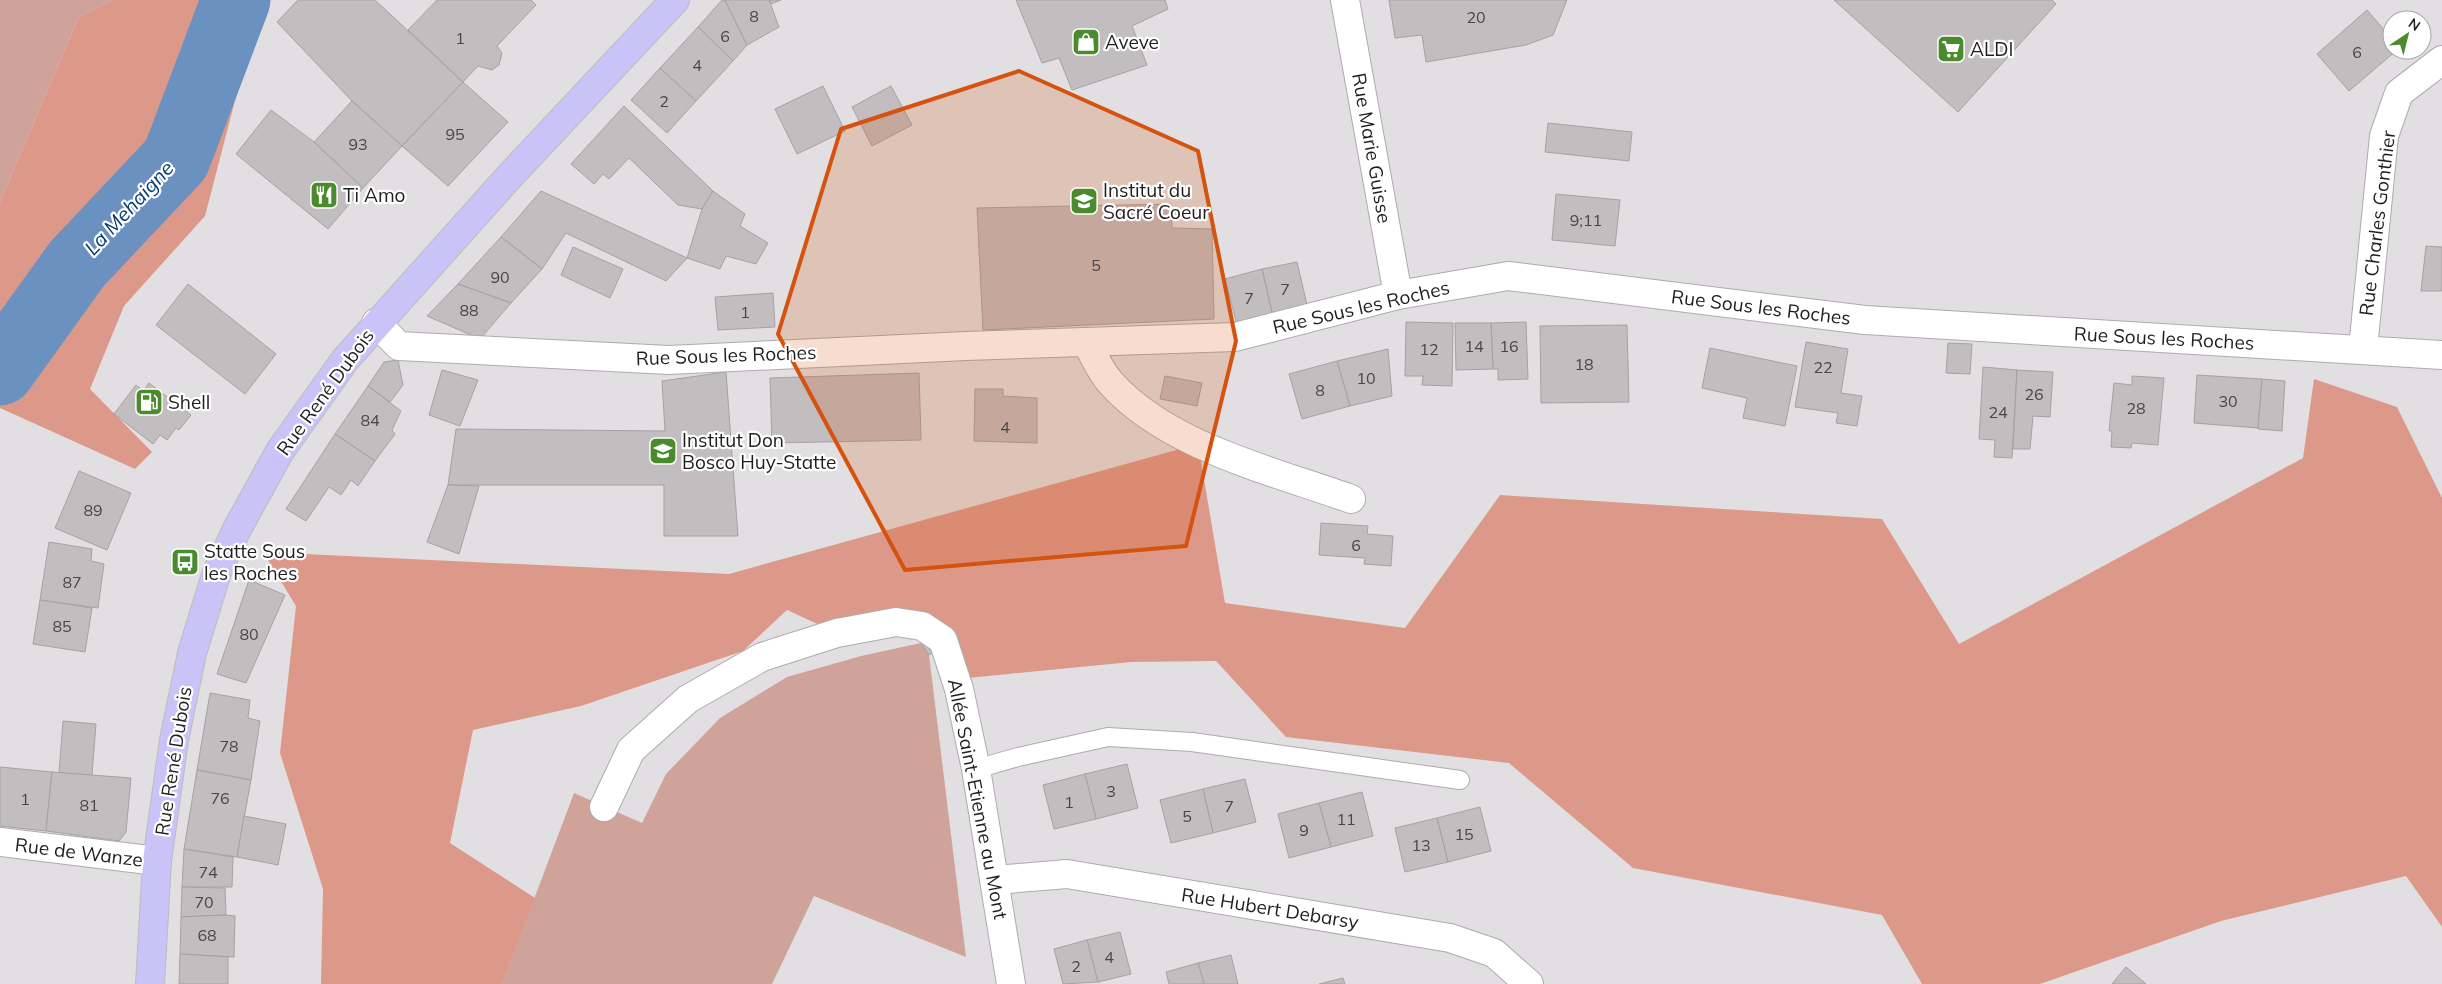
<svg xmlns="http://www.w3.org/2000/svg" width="2442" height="984" viewBox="0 0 2442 984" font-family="Mulish,sans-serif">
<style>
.green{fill:#cfa399}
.forest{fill:#dc998a}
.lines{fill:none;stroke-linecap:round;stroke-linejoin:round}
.river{stroke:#6b91c1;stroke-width:69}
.building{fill:#c2bdbe;stroke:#a6a1a3}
.lane-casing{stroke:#aeabae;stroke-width:20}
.street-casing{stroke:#aeabae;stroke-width:30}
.primary-casing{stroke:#bcbcbc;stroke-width:30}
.lane{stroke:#fff;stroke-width:18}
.street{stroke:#fff;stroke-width:28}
.primary{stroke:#cac3f8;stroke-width:28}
.marked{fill:#d4530e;fill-opacity:0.2;stroke:#d4530e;stroke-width:4;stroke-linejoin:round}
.labels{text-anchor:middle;stroke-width:4.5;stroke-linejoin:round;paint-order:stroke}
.number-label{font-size:16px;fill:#484647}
.poi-label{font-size:19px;fill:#1f1e1f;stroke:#fff;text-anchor:start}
.street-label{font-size:19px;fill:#1f1e1f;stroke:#fff}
.water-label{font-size:20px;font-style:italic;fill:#033b75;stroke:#fff}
</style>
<rect width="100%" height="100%" fill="#e2dfe2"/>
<!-- green -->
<g class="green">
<path d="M0,0H113L79,17L0,202Z"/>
<path d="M921,643L929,655L966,957L814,896L772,984H502L574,793L642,823L666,774L720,718L787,677L861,656Z"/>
</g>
<!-- forest -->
<g class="forest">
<path d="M113,0H258L251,39L205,216L124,306L90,389L152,452L135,469L0,408V202L79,17Z"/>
<path d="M2314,379L2397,407L2442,498V927L2406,876L2221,921L2040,984H1922L1882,915L1633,868L1509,763L1286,737L1216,661L1131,662L968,678L933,633H837L787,610L743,651L581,706L473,730L450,843L535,898L502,984H321L323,889L280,753L296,606L263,552L729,574L1198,444L1225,603L1405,628L1500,495L1882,519L1959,644L2303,458Z"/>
</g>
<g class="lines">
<!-- river -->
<path class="river" d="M0,371L77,264L176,159L236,0"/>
</g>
<!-- building -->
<g class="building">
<path d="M298,0H375L463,82L402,146L352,101L277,22Z"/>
<path d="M437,0H531L536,5L497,46L502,53L499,65L492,70L478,66L463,82L408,30Z"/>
<path d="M722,0H725L747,45L733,61L698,27Z"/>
<path d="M725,0H769L779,27L747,45Z"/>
<path d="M769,0H781L771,4Z"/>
<path d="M1016,0H1165L1168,9L1132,26L1147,65L1072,90L1059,58L1042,63Z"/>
<path d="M1389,0H1567L1553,35L1526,45L1426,62L1422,35L1395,38Z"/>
<path d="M1834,0H2052L2056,4L1958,112Z"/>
<path d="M2367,10L2392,39V50H2397L2349,91L2317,54Z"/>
<path d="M698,27L733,61L696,101L660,68Z"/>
<path d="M660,68L696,101L667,133L631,100Z"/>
<path d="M463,82L508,122L448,186L402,146Z"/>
<path d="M823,86L845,131L797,154L775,109Z"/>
<path d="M891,86L912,125L872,146L852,107Z"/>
<path d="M352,101L402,146L363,188L314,142Z"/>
<path d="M624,106L713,191L702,209L678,205L629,158L609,179L603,174L594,184L571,164Z"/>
<path d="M271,110L314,142L363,188L328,229L236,154Z"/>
<path d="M1548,123L1632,132L1629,161L1545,152Z"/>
<path d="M541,191L687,258L666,281L566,233L542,269L501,237Z"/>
<path d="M713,191L745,214L740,226L768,243L756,264L726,256L720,269L687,258L702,209Z"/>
<path d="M1556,194L1620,200L1615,246L1552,240Z"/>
<path d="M1171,204L1172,228L1212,229L1214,319L983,330L977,208Z"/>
<path d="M501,237L542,269L511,303L458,284Z"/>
<path d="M2426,246L2442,247V291H2421Z"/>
<path d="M573,247L623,269L610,298L561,275Z"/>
<path d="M1297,262L1308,309L1273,317L1262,269Z"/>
<path d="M1262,269L1273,317L1237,325L1225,279Z"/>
<path d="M188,284L276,354L245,394L156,325Z"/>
<path d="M458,284L511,303L480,339L427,316Z"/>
<path d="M773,293L775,327L718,330L715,297Z"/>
<path d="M1406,322L1453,323L1452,386L1422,385L1423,376H1405Z"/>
<path d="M1526,322L1528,379L1498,380V369H1493L1491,323Z"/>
<path d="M1455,323H1491L1493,369L1456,370Z"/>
<path d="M1627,325L1629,402L1541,403L1540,326Z"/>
<path d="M1806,342L1848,349L1841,393L1862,396L1857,426L1836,423L1838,413L1795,407Z"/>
<path d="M1948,343L1972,344L1970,374L1946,373Z"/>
<path d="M1710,348L1797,366L1785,426L1743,418L1747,398L1702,388Z"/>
<path d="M1388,349L1392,396L1350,406L1337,361Z"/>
<path d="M398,360L403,385L390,402L368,386L384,362Z"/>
<path d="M1337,361L1350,406L1302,419L1289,374Z"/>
<path d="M1983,367L2017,370L2012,458L1994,457L1995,440L1979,439Z"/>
<path d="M442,370L478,380L460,426L429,415Z"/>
<path d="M2017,370L2053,372L2050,417L2033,416L2030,449H2013Z"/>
<path d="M726,372L738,536H664V485H448L456,429L665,431L662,381Z"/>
<path d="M919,373L921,440L772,443L770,378Z"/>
<path d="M2197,375L2262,379L2258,428L2194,423Z"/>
<path d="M1165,376L1202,383L1197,406L1160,399Z"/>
<path d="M2132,376L2164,378L2158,445L2132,443L2131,448L2111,447L2112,431H2109L2114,383L2132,385Z"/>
<path d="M2262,379L2285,381L2282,431L2258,429Z"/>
<path d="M149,383L191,415L179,430L176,428L167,440L160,435L153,444L114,414L136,385L143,391Z"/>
<path d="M368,386L401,411L392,430L395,434L375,461L335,434Z"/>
<path d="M975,389H1003V396L1037,398V443L974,441Z"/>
<path d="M335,434L375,461L358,486L351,480L341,495L329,487L306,521L286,509Z"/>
<path d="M79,471L131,493L107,550L55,528Z"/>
<path d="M448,485L479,486L459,554L427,542Z"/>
<path d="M1321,523L1368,526L1367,534L1393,536L1391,566L1364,564L1365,558L1319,555Z"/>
<path d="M49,542L92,549L91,561L104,564L98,608L40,600Z"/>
<path d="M249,580L285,595L246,683L217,674Z"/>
<path d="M40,600L92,608L85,652L33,644Z"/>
<path d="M927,638L936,651L929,655L921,643Z"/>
<path d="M210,693L250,700L248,718L260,721L251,780L197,770Z"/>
<path d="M63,721L96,724L92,775L59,773Z"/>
<path d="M1127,764L1138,808L1096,819L1085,774Z"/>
<path d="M0,767L52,772L46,831L0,826Z"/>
<path d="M197,770L251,780L237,857L184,849Z"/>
<path d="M52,772L131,778L126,832L119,841L46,831Z"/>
<path d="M1085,774L1096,819L1054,829L1043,785Z"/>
<path d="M1245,779L1256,822L1213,833L1203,789Z"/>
<path d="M1203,789L1213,833L1171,843L1160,800Z"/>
<path d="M1362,792L1373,836L1331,847L1319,803Z"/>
<path d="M1319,803L1331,847L1289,858L1278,814Z"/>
<path d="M1480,807L1491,851L1448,862L1437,818Z"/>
<path d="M244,816L286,824L278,865L237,857Z"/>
<path d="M1437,818L1448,862L1405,872L1395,828Z"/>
<path d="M184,849L233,857L232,887H182Z"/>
<path d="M182,887L225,888L226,915L181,917Z"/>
<path d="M226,915L235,916L234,957L180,954L181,917Z"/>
<path d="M1120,932L1131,974L1098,982L1087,940Z"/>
<path d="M1087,940L1098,982L1063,984L1054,949Z"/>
<path d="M180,954L228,957V984H179Z"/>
<path d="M1231,955L1238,984H1204L1198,963Z"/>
<path d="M1198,963L1204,984H1169L1166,972Z"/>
<path d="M2126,967L2146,984H2112Z"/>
<path d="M1343,978L1345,984H1319Z"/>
</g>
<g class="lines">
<defs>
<path id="lane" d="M976,769L1018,757L1108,737L1192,742L1460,780"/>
<g id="street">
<path d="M1345,0L1398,295"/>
<path d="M376,323L399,346L669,360L966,346L1235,337L1398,295L1508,276L1865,320L2442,355"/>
<path d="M1086,342C1094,355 1100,371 1110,382C1166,446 1273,471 1351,499"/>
<path d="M2363,349L2384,136L2399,93L2442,60"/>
<path d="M604,807L631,750L688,699L762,657L837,633L896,622L922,626L943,640L959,689L976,769L1011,984"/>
<path d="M0,842L157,861"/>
<path d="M996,880L1067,874L1450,938L1494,953L1529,984"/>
</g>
<path id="primary" d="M150,984L157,861L174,740L192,653L217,572L237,529L280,451L345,360L508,178L675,0"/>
</defs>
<!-- lane casing -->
<use href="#lane" class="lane-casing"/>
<!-- street casing -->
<use href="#street" class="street-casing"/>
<!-- primary casing -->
<use href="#primary" class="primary-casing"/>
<!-- lane -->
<use href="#lane" class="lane"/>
<!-- street -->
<use href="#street" class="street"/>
<!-- primary -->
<use href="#primary" class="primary"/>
</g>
<!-- marked area -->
<path class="marked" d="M1019,71L1198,151L1236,341L1186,546L905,570L778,334L841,129Z"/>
<!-- icons -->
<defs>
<symbol id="shop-square" viewBox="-11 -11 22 22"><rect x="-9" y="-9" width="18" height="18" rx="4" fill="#4a8b2e" stroke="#fff"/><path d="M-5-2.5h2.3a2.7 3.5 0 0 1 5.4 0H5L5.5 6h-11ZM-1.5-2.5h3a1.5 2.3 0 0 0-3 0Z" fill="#fff"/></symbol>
<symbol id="supermarket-square" viewBox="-11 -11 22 22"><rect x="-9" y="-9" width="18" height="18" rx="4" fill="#4a8b2e" stroke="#fff"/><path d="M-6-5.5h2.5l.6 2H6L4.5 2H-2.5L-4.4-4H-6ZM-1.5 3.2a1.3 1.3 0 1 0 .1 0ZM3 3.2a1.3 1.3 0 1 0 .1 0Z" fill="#fff"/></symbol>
<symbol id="restaurant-square" viewBox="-11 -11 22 22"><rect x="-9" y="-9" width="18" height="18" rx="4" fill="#4a8b2e" stroke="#fff"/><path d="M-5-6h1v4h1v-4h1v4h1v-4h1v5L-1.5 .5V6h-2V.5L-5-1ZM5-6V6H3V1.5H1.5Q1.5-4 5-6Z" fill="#fff"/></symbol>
<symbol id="school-square" viewBox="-11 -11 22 22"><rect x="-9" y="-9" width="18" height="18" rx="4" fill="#4a8b2e" stroke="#fff"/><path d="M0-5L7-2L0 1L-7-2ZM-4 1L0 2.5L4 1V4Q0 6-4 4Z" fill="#fff"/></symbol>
<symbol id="fuel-square" viewBox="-11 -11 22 22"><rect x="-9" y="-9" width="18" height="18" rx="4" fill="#4a8b2e" stroke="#fff"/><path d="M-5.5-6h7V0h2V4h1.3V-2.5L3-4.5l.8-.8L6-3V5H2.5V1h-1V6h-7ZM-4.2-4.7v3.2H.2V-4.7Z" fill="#fff"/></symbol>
<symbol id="bus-square" viewBox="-11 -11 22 22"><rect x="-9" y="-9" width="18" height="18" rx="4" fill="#4a8b2e" stroke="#fff"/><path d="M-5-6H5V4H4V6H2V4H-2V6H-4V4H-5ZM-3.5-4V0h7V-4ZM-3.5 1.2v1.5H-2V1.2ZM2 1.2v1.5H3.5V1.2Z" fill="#fff"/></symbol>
</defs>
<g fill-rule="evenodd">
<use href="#shop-square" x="1070" y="26" width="32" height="32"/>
<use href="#supermarket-square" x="1935" y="33" width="32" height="32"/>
<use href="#restaurant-square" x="308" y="179" width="32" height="32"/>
<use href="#school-square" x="1068" y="185" width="32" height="32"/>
<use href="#fuel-square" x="133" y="386" width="32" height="32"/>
<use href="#school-square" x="647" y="435" width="32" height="32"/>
<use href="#bus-square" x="169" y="546" width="32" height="32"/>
</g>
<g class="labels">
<!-- number labels -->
<g class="number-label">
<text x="754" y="22">8</text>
<text x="1476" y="23">20</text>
<text x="725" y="42">6</text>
<text x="460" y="44">1</text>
<text x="2357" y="58">6</text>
<text x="697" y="71">4</text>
<text x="664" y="107">2</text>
<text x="455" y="140">95</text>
<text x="358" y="150">93</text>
<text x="1586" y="226">9;11</text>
<text x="1096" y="271">5</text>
<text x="500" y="283">90</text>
<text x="1285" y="295">7</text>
<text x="1249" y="304">7</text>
<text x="469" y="316">88</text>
<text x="745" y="318">1</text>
<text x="1474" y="352">14</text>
<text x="1509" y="352">16</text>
<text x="1429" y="355">12</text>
<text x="1584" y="370">18</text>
<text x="1823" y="373">22</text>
<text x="1366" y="384">10</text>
<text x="1320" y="396">8</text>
<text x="2034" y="400">26</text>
<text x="2228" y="407">30</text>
<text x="2136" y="414">28</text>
<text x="1998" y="418">24</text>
<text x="370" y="426">84</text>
<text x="1005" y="433">4</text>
<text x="93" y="516">89</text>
<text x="1356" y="551">6</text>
<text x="72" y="588">87</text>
<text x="62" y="632">85</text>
<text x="249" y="640">80</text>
<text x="229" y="752">78</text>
<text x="1111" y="797">3</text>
<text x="220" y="804">76</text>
<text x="25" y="805">1</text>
<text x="1069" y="808">1</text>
<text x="89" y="811">81</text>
<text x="1229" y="812">7</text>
<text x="1187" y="822">5</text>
<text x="1346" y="825">11</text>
<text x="1304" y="836">9</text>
<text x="1464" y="840">15</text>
<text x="1421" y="851">13</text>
<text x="208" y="878">74</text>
<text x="204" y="908">70</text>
<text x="207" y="941">68</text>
<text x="1109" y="963">4</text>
<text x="1076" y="972">2</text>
</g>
<!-- poi labels -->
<g class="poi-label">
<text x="1105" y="49">Aveve</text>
<text x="1970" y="56">ALDI</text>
<text x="1103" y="197">Institut du<tspan x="1103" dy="22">Sacré Coeur</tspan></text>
<text x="343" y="202">Ti Amo</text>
<text x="168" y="409">Shell</text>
<text x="682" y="447">Institut Don<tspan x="682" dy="22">Bosco Huy-Statte</tspan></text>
<text x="204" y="558">Statte Sous<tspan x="204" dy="22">les Roches</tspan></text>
</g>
<!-- street labels -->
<g class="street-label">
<text transform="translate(1372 148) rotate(80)" y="7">Rue Marie Guisse</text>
<text transform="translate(2377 223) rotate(-83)" y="7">Rue Charles Gonthier</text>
<text transform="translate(1361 307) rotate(-13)" y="7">Rue Sous les Roches</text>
<text transform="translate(1761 307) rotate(7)" y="7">Rue Sous les Roches</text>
<text transform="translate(2164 338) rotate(3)" y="7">Rue Sous les Roches</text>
<text transform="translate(726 355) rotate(-2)" y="7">Rue Sous les Roches</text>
<text transform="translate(325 392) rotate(-54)" y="7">Rue René Dubois</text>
<text transform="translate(173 761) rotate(-81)" y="7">Rue René Dubois</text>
<text transform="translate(978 799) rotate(79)" y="7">Allée Saint-Etienne au Mont</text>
<text transform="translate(79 852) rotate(7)" y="7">Rue de Wanze</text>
<text transform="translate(1270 908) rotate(9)" y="7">Rue Hubert Debarsy</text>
</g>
<!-- water labels -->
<g class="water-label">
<text transform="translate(129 208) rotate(-47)" y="7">La Mehaigne</text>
</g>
</g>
<!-- north arrow -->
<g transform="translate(2407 35) rotate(35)"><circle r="24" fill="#ffffff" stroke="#a5a5a5"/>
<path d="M0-4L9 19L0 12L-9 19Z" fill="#4a8b2e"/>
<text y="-8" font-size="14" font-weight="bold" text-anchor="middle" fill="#1f1e1f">N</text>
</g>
</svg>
